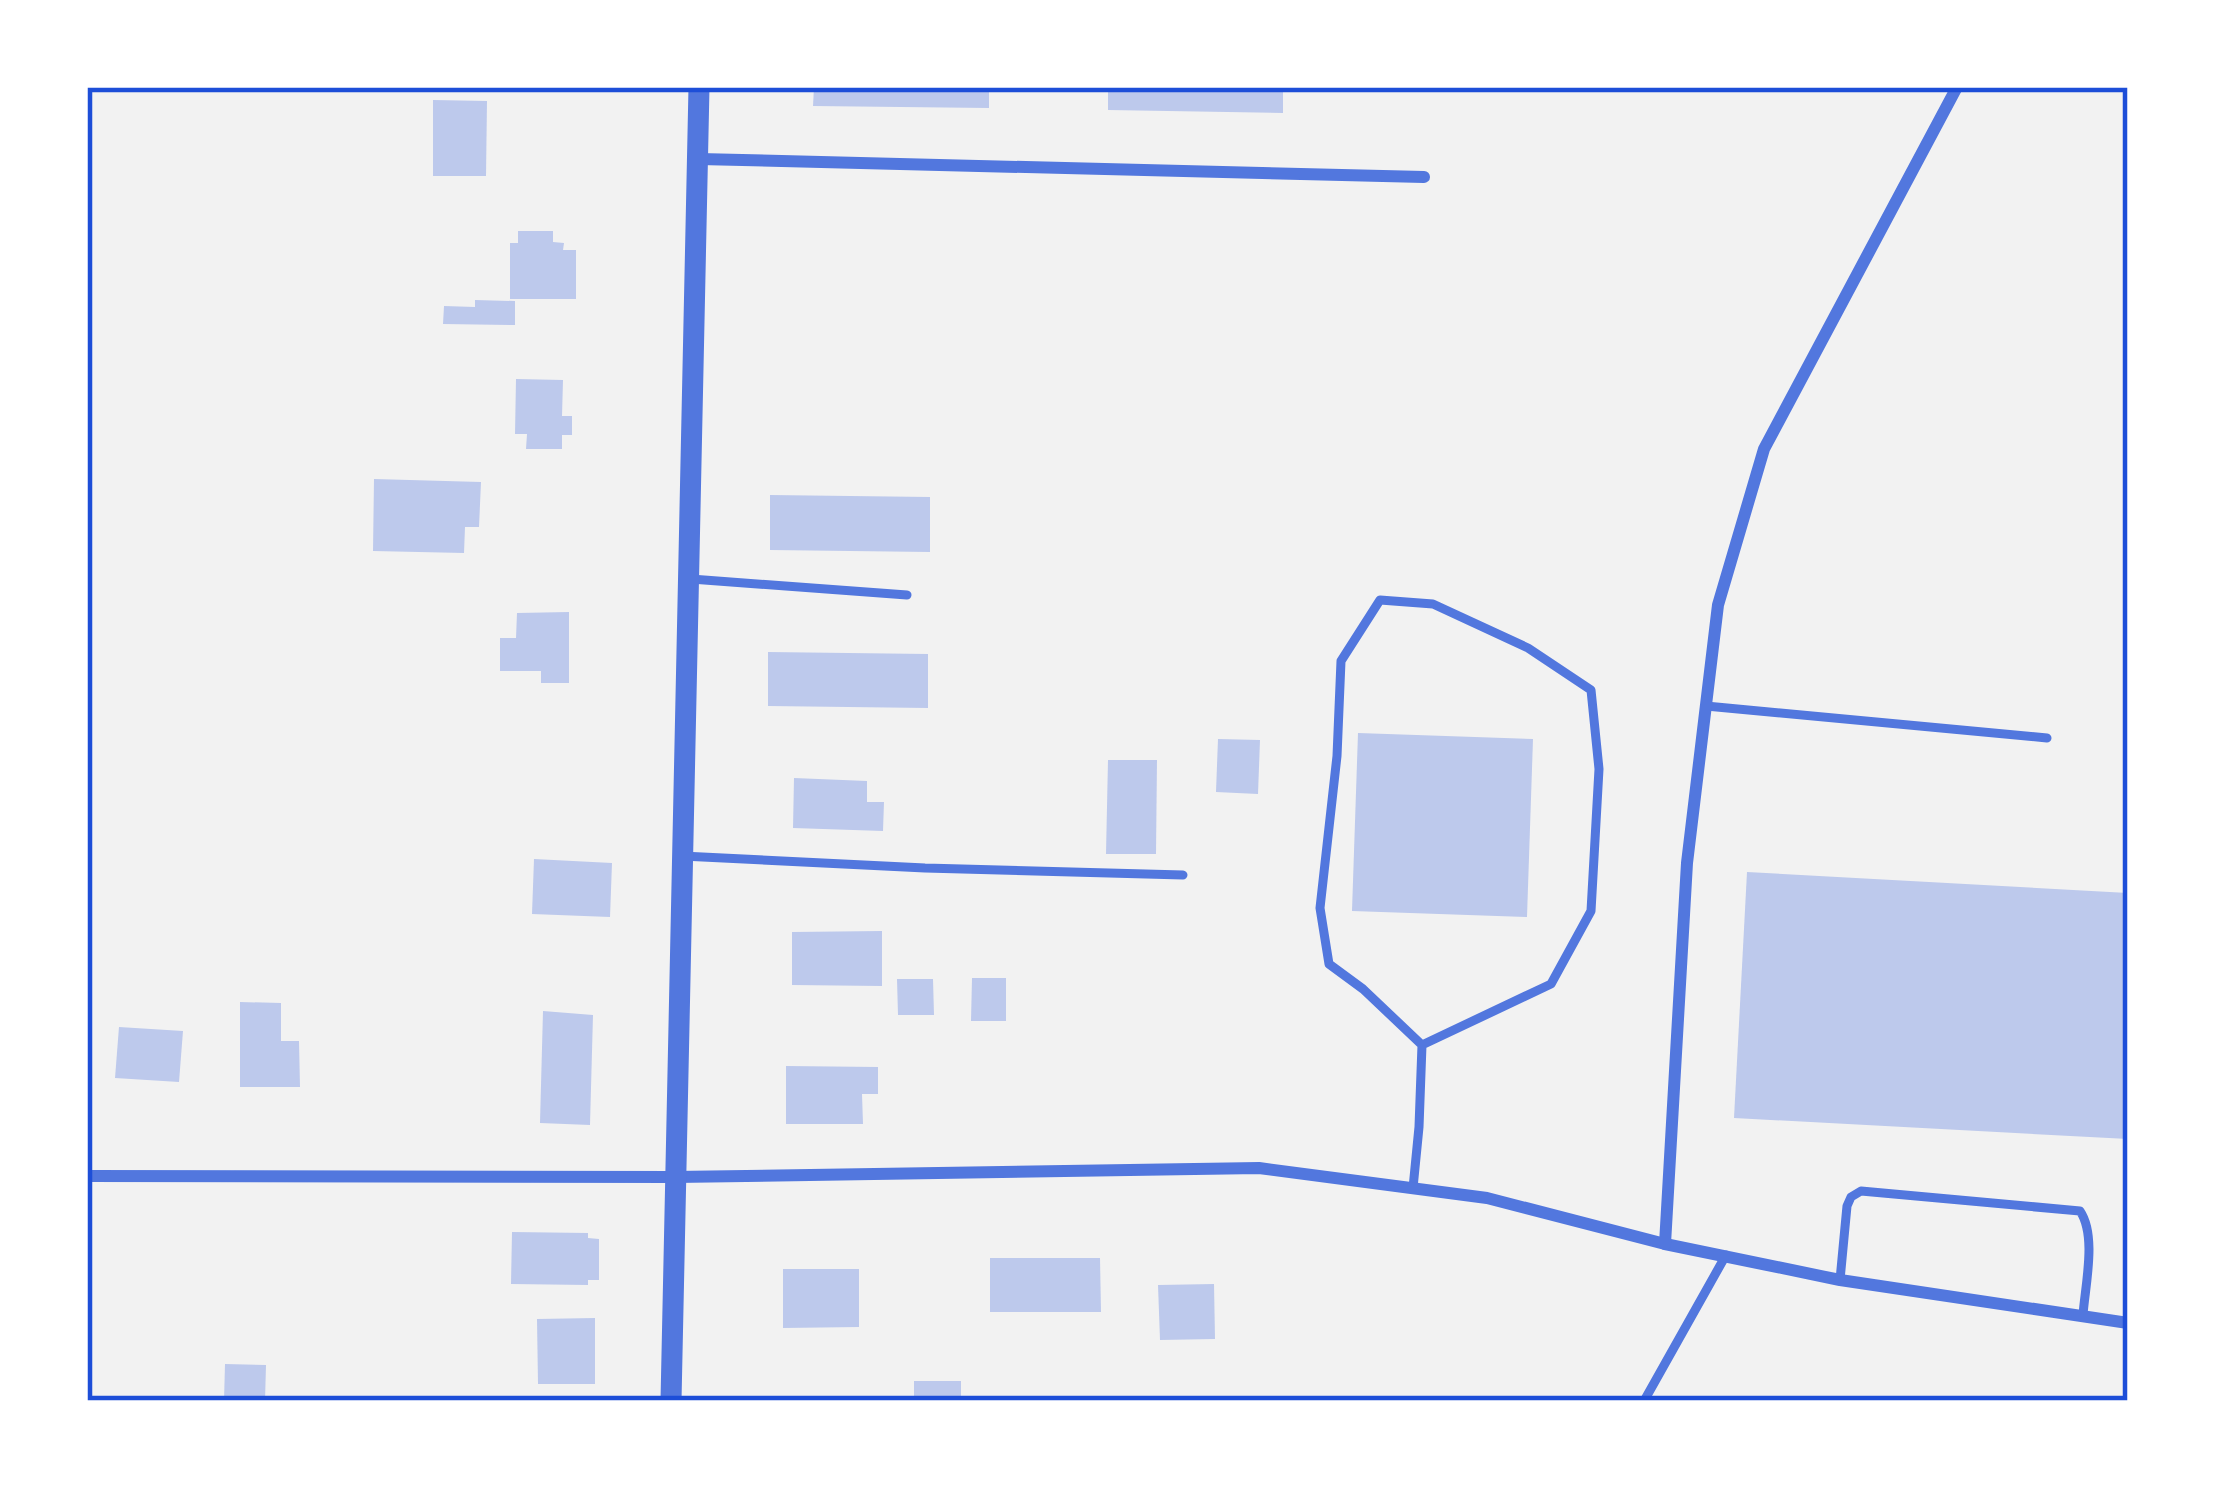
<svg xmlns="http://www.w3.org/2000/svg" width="2215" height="1488" viewBox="0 0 2215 1488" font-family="Jost,sans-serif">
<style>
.building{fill:#bdc9ec}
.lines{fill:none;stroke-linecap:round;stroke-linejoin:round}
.service{stroke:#5277de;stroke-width:9}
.minor{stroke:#5277de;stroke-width:12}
.tertiary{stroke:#5277de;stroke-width:21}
.neatline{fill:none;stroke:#1d4ed8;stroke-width:4.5}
</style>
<rect width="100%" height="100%" fill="#f2f2f2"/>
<!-- building -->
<g class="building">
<path d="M814,87H989V108L813,106Z"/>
<path d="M1108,87H1283V113L1108,110Z"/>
<path d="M433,100L487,101L486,176H433Z"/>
<path d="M518,231H553V242L564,243L563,250H576V299H510V243H518Z"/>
<path d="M475,300L515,301V325L443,324L444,306L475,307Z"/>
<path d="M516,379L563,380L562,416H572V435H562V449H526L527,434H515Z"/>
<path d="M374,479L481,482L479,527H465L464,553L373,551Z"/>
<path d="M770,495L930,497V552L770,550Z"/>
<path d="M569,612V683H541V671H500V638H516L517,613Z"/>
<path d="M768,652L928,654V708L768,706Z"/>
<path d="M1358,733L1533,739L1527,917L1352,911Z"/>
<path d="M1218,739L1260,740L1258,794L1216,792Z"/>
<path d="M1108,760H1157L1156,854H1106Z"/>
<path d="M794,778L867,781V802H884L883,831L793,828Z"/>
<path d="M534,859L612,863L610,917L532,914Z"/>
<path d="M1747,872L2128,893V1139L1734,1118Z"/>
<path d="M882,931V986L792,985V932Z"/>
<path d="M972,978H1006V1021H971Z"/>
<path d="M897,979H933L934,1015H898Z"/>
<path d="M240,1002L281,1003V1041H299L300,1087H240Z"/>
<path d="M543,1011L593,1015L590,1125L540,1123Z"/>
<path d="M119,1027L183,1031L179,1082L115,1078Z"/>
<path d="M786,1066L878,1067V1094H862L863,1124H786Z"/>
<path d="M512,1232L588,1233V1238L599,1239V1280H588V1285L511,1284Z"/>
<path d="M990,1258H1100L1101,1312H990Z"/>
<path d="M783,1269H859V1327L783,1328Z"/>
<path d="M1214,1284L1215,1339L1160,1340L1158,1285Z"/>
<path d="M595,1318V1384H538L537,1319Z"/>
<path d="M225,1364L266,1365L265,1401H224Z"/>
<rect x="914" y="1381" width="47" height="20"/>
</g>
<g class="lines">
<!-- service -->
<g class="service">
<path d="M691,579L907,595"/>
<path d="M1706,706L2047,738"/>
<path d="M682,856L925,868L1183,875"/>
<path d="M1413,1188L1419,1127L1422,1045L1551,984L1591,911L1599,769L1591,690L1528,648L1433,604L1380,600L1341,661L1337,756L1320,908L1329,964L1363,989L1422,1045"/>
<path d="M1840,1280L1847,1206L1851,1197L1861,1191L2080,1211C2097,1236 2085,1286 2083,1315"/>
<path d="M1644,1401L1726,1255"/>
</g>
<!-- minor -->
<g class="minor">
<path d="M699,159L1424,177"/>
<path d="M87,1176L675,1177L1259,1168L1487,1198L1665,1244L1840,1280L2128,1323"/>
<path d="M1665,1244L1687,863L1718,605L1764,449L1957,87"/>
</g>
<!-- tertiary -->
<path class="tertiary" d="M671,1401L699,87"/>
</g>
<!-- border -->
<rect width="2215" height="1488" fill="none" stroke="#ffffff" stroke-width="180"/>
<rect x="90" y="90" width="2035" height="1308" class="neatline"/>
</svg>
